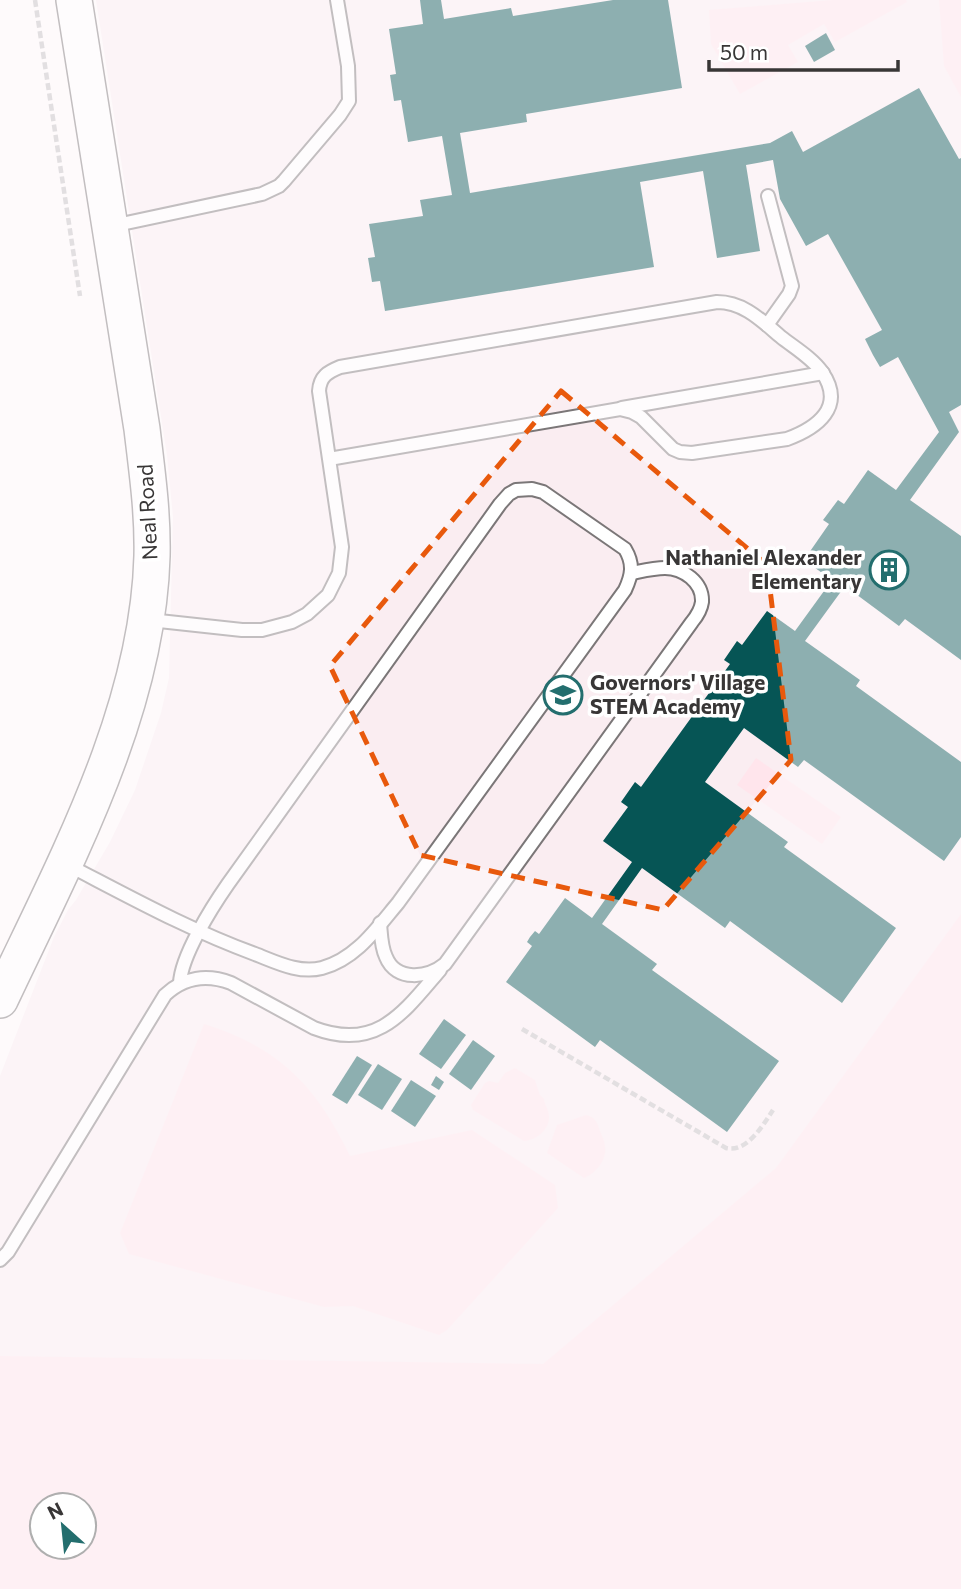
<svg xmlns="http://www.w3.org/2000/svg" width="961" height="1589" viewBox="0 0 961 1589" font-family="Commissioner,sans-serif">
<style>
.built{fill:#faedf1}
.green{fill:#ffe5ec;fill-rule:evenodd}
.building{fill:#065555}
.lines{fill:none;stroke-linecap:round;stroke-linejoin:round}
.lane-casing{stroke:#7b7778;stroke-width:16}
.secondary-casing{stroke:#7b7778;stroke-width:38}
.path{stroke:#c2bfc0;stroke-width:4.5;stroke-dasharray:7 3.5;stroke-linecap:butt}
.lane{stroke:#fff;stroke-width:12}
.secondary{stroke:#fff;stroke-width:35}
.marked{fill:none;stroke:#e8590c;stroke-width:5;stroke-dasharray:14 9;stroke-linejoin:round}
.labels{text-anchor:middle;stroke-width:7;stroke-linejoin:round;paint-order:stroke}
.street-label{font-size:21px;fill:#383636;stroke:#fff}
.poi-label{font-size:21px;font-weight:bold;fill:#383636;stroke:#fff;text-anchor:end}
</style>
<rect width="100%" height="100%" fill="#fefafb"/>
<!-- built -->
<path class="built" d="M96,0H961V1420L0,1361V1076L54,937L68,910L76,900L110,842L135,790L161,713L169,678L173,517L167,455Z"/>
<!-- green -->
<g class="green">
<path d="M832,0H906L907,2L835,42L824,24L788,45L798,62L740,94L711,44L709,10Z"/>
<path d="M939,0H961V97L944,66Z"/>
<path d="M756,758L841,817L822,844L737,785Z"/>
<path d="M961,914V1589H0V1356L543,1364L776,1168ZM42,1505H84V1547H42Z"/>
<path d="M204,1024C279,1047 317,1087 350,1156L472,1130L555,1185L558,1208L447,1330L439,1335L353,1306L324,1307L129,1254L120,1233Z"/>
<path d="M515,1068L535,1080L540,1095L544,1099C544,1103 547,1107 548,1111C553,1126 539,1140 524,1141L473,1110L471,1105L485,1083L489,1081L498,1083L505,1073Z"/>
<path d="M586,1115C595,1117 597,1122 600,1131C602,1136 605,1142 605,1147C607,1160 595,1174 584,1178L547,1153L557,1125Z"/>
</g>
<!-- building -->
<g class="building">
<path d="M420,0H441L444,19L511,8L513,16L613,0H668L682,88L526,114L527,122L460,133L470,193L770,143L792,131L803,152L919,88L959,159L961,158V405L949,412L959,432L910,500L961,536V660L905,619L899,626L845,586L805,641L860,680L856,686L961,762V837L944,861L804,760L798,767L744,728L705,782L788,842L784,847L896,928L842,1003L730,921L725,928L642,868L602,924L657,964L652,970L779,1061L727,1132L600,1040L595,1047L506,982L532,946L527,942L530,937L535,931L539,934L565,898L592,918L632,862L603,841L628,807L621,802L635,782L641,787L730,664L724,660L737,641L742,645L767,611L795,631L832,580L804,560L829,524L823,520L838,500L844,504L868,470L896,490L939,432L898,357L880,367L873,355L865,339L882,330L828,234L806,246L780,199L773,160L746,165L760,251L717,258L703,171L640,182L654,267L385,311L380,281L372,282L368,258L375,257L369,224L423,216L420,200L452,195L442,136L408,142L401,100L394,101L390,75L396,74L389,29L423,24Z"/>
<path d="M826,33L835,50L814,62L805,46Z"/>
<path d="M444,1019L466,1035L441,1069L419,1054Z"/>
<path d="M473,1040L495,1056L471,1090L449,1074Z"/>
<path d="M357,1056L372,1065L347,1104L332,1095Z"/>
<path d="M378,1064L402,1079L382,1110L358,1095Z"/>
<path d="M436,1076L444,1082L439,1090L431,1085Z"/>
<path d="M411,1080L436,1096L415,1127L391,1111Z"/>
</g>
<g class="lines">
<defs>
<g id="lane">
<path d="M112,226L262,194L279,186L284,181L340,115L349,101L348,66L337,0"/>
<path d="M767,325L789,294L792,286L768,196"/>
<path d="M622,408L823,373"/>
<path d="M150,620L242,630H262L292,622L307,614L328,595L339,573L342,547L319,391C320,376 328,372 340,367L717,302C744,302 762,321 781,337C795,348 812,358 822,372C846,407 817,428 787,439L692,453L680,452L673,449L641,417L632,412L620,409L329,459"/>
<path d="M66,864C128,896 189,930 255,954C276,962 299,974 322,968C356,959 377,928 398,903L625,590C632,575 634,564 625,549L543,492L532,489L516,490L509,494L500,504L228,884C212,907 181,956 180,983"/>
<path d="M380,923C381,934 381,947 386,957C396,982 428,978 445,964L692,622C697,616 701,609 702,602C703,582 683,568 665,568C654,568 642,571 632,573"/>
<path d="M0,1260L8,1252L165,995C184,977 207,974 231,983L314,1028C377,1052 404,1012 440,970"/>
</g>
<path id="secondary" d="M0,1000C65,862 148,711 152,556C153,513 147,471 142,429L74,0"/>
</defs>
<!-- lane casing -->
<use href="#lane" class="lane-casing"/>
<!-- secondary casing -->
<use href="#secondary" class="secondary-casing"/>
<!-- path -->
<g class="path">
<path d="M35,0L80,296"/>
<path d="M522,1029L726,1148C747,1153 763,1125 773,1110"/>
</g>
<!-- lane -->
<use href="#lane" class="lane"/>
<!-- secondary -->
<use href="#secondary" class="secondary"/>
</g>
<!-- marked area -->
<path d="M0 0H961V1589H0ZM561,391L767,565L791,760L663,910L420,855L330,666Z" fill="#fefafb" fill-opacity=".55" fill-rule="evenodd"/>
<path class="marked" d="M561,391L767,565L791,760L663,910L420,855L330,666Z"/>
<!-- icons -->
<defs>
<symbol id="building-ring" viewBox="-11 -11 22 22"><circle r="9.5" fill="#fff" stroke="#236e6e" stroke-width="1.5"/><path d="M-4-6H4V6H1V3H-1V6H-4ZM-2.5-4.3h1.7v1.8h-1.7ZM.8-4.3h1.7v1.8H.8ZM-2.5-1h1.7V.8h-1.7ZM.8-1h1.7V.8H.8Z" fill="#236e6e"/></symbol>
<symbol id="school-ring" viewBox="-11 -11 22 22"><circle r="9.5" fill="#fff" stroke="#236e6e" stroke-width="1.5"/><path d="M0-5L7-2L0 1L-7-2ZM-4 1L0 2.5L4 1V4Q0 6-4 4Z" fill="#236e6e"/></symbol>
</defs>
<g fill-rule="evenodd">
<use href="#building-ring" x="867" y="548" width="44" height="44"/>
<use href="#school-ring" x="541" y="673" width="44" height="44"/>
</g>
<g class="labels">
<!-- street labels -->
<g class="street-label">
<text transform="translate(148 512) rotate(-93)" y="7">Neal Road</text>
</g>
<!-- poi labels -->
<g class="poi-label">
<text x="862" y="565">Nathaniel Alexander<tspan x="862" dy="24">Elementary</tspan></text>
<text x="590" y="690" text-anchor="start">Governors' Village<tspan x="590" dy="24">STEM Academy</tspan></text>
</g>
</g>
<!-- north arrow -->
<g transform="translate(63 1526) rotate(333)"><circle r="33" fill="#ffffff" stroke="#afafaf" stroke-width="2"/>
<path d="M0-5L12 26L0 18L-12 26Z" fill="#236e6e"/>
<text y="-10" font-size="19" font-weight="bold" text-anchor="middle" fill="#383636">N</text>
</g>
<!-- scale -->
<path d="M709 60v10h189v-10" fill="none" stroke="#383636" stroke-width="3.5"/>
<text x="720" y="60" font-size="21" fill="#383636" stroke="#ffffff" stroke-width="5" paint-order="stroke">50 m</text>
</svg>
